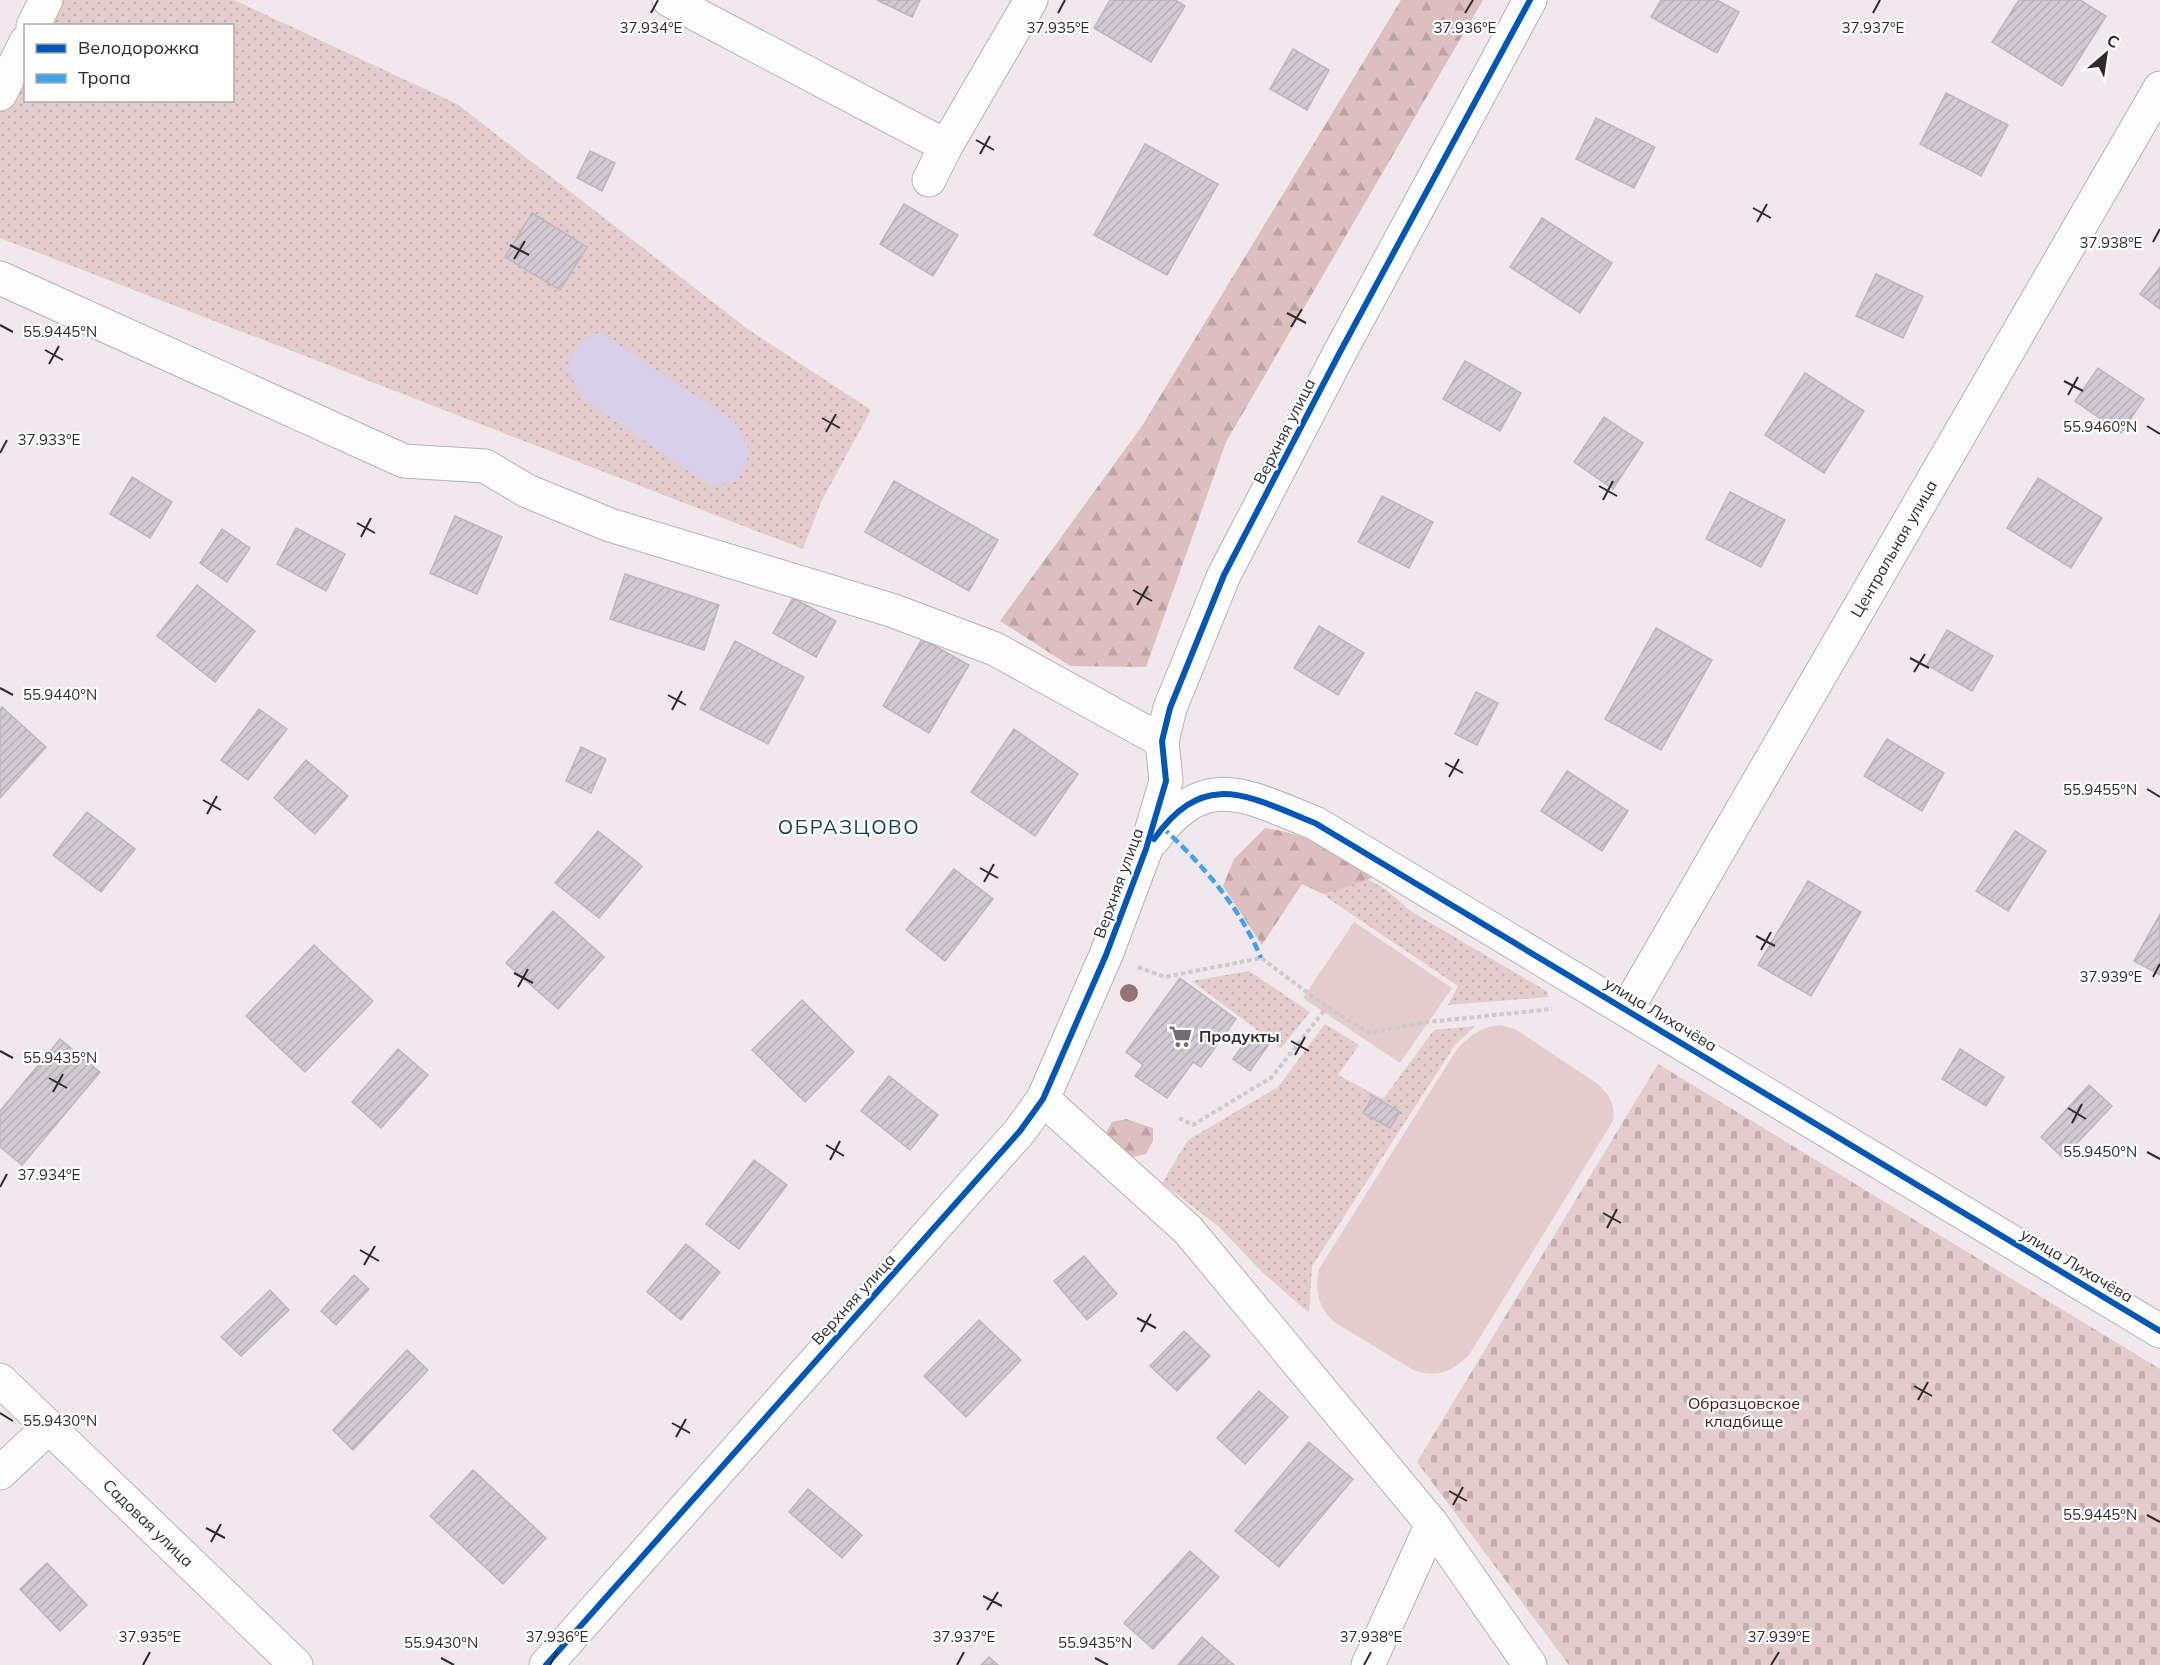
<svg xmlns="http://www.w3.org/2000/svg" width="2160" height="1665" viewBox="0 0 2160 1665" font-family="Mulish,sans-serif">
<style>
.grass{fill:url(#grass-dots)}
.forest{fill:url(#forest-firs)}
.cemetery{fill:url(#cemetery-stones)}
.park{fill:#e3cccb}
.water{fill:#d8cfeb}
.building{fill:url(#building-hatch);stroke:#bcb7bb;stroke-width:1.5}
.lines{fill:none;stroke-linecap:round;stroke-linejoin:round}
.minor-casing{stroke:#b7b2b4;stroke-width:35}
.path{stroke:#cccaca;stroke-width:4;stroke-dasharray:4.5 3;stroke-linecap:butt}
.minor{stroke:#fdfcfc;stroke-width:33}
.quiet{stroke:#3ea3eb;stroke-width:4.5;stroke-dasharray:9 4.5;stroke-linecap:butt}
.cycleway-casing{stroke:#fff;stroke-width:10}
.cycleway{stroke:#0057b8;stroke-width:6}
.tree{fill:#967474}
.ticks{fill:none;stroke:#302a2e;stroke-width:2}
.labels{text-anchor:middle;stroke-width:4.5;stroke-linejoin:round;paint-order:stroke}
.street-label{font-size:16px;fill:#302a2e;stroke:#fff}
.poi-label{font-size:16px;font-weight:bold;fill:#302a2e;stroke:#fff;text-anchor:start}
.park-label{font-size:16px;fill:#4c1512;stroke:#fff}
.quarter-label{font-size:20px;letter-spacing:1.5px;fill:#103f53;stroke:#fff}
.ticks-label{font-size:15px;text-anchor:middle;fill:#302a2e;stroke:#fff;stroke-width:4.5;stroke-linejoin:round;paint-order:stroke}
</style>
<defs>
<pattern id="grass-dots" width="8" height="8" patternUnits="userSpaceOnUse" patternTransform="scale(1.5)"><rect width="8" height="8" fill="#e3cccb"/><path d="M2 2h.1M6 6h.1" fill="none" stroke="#c3afaf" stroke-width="1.8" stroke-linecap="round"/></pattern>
<pattern id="forest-firs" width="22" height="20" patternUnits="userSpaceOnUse" patternTransform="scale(1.5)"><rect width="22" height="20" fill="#dcbfbe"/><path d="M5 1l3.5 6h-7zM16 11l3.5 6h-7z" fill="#bda4a4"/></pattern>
<pattern id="cemetery-stones" width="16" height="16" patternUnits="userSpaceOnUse" patternTransform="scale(1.5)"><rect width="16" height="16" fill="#e3cccb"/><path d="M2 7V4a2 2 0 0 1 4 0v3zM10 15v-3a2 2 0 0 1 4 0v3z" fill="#c3afaf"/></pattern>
<pattern id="building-hatch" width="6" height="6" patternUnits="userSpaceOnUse" patternTransform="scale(1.5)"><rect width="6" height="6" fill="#d2cad2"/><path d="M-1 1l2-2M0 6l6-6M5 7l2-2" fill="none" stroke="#b5aeb5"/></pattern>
</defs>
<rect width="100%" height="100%" fill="#f0e8ec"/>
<!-- grass -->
<g class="grass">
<path d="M50,0H234L457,104L749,330L871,410L821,502L803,549L0,238V108L25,53L26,100H232V26L38,25Z"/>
<path d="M1364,877L1385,889L1412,912L1548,992V997L1448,1005L1458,986L1329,899L1321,890Z"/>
<path d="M1249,971L1310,1012L1281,1048L1192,981Z"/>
<path d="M1325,1024L1359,1045L1338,1075L1383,1099L1434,1030L1475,1026L1455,1045L1312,1266L1309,1313L1262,1272L1218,1226L1162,1183L1188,1140L1278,1087Z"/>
</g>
<!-- forest -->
<g class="forest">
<path d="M1401,0H1483L1226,442L1146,667L1070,666L1000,621L1142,426Z"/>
<path d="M1265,828C1308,834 1339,852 1373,878L1323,894L1302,884L1262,945L1223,886L1234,859Z"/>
<path d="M1126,1119L1153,1128V1141L1146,1154L1131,1157L1105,1135L1112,1122Z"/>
</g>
<!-- cemetery -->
<path class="cemetery" d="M1658,1064L2160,1369V1665H1569L1417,1462Z"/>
<!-- park -->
<g class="park">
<path d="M1354,922L1452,988L1400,1063L1303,998Z"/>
<path d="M1500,1025L1515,1029L1598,1084C1610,1096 1615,1103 1613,1121L1469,1355C1452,1372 1438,1377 1415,1371L1334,1322C1317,1305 1315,1291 1319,1269L1457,1049C1471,1035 1481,1027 1500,1025Z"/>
</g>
<!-- water -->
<path class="water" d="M599,332L734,421L750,452L738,481L710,486L581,397L567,367L578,345Z"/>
<!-- building -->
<g class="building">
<path d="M877,0H920L912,17Z"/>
<path d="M1110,0H1175L1185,6L1151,62L1094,28Z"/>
<path d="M1661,0H1717L1739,12L1717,53L1651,17Z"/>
<path d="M2019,0H2080L2106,16L2062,86L1992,42Z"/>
<path d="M1293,49L1329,70L1307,110L1270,89Z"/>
<path d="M1946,93L2008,125L1981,176L1920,144Z"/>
<path d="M1596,118L1655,147L1634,188L1576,159Z"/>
<path d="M1145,144L1218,184L1167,275L1094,235Z"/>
<path d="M590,151L615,163L602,191L577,178Z"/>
<path d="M904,204L958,235L933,276L880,244Z"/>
<path d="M532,213L587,247L560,290L505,257Z"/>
<path d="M1542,218L1612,263L1580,313L1510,267Z"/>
<path d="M2160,267V309L2140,294Z"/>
<path d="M1876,274L1923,296L1903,338L1856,316Z"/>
<path d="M1465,361L1521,393L1500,431L1443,399Z"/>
<path d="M2098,368L2144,399L2121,433L2075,401Z"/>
<path d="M1805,373L1864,411L1824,473L1765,435Z"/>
<path d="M1604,417L1643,443L1613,489L1574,462Z"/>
<path d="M132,477L172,502L150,538L110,514Z"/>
<path d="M2038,478L2102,518L2071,568L2007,528Z"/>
<path d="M894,481L998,540L969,591L865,532Z"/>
<path d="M1730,492L1785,520L1761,567L1706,539Z"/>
<path d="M1382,496L1433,522L1409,568L1358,542Z"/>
<path d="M455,516L502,537L477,594L430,573Z"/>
<path d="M296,528L345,554L326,591L277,564Z"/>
<path d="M222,529L250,548L227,582L200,563Z"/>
<path d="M625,574L719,605L704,650L610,619Z"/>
<path d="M197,585L255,631L215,682L157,636Z"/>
<path d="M793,598L836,621L816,657L773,633Z"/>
<path d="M1319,626L1364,653L1338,695L1294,668Z"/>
<path d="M1656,628L1712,660L1661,750L1605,719Z"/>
<path d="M1947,630L1993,656L1972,691L1927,665Z"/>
<path d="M922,639L969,665L929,733L883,706Z"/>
<path d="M735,641L804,677L768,744L700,709Z"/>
<path d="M1476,692L1498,703L1477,745L1455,734Z"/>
<path d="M2,707L46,747L0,798V710Z"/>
<path d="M259,709L287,729L248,780L221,760Z"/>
<path d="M1014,729L1078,774L1035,836L971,792Z"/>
<path d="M1887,739L1944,773L1922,811L1864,776Z"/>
<path d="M581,747L606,759L591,793L566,781Z"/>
<path d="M306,760L348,796L315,834L274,798Z"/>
<path d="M1567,771L1628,811L1602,851L1541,811Z"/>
<path d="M87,812L135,849L101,892L53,855Z"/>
<path d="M598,831L642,866L599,918L555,883Z"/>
<path d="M2015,831L2046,851L2008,911L1976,891Z"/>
<path d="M954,869L993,899L945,961L906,930Z"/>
<path d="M1808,881L1861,912L1811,996L1758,965Z"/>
<path d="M553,911L604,957L558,1009L506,963Z"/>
<path d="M2160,914V975L2134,961Z"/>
<path d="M314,945L373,1001L305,1072L246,1016Z"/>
<path d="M1180,978L1236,1019L1201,1067L1193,1062L1167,1098L1135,1076L1143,1065L1126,1052Z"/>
<path d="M802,1000L854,1052L805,1102L752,1050Z"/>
<path d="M1252,1032L1269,1044L1250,1071L1233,1059Z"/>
<path d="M60,1039L100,1072L22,1165L0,1147V1111Z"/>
<path d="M398,1049L428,1075L381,1128L352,1102Z"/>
<path d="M1960,1049L2004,1077L1986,1106L1942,1079Z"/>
<path d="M889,1076L938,1115L910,1150L861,1111Z"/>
<path d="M2089,1085L2112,1106L2063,1158L2041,1137Z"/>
<path d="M1373,1096L1400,1112L1390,1128L1363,1113Z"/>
<path d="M754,1160L787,1185L739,1249L706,1224Z"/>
<path d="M686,1244L720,1272L681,1320L647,1292Z"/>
<path d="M1084,1256L1117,1294L1087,1320L1054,1281Z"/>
<path d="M354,1275L369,1289L336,1325L321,1311Z"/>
<path d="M270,1290L289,1310L241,1356L221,1337Z"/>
<path d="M979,1320L1021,1360L966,1417L924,1376Z"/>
<path d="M1184,1331L1210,1356L1177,1391L1150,1366Z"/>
<path d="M407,1350L428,1370L353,1450L333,1430Z"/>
<path d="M1259,1391L1288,1417L1245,1464L1217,1438Z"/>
<path d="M1309,1442L1353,1479L1279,1567L1235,1531Z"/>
<path d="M473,1470L546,1538L503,1584L430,1516Z"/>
<path d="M808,1489L862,1535L842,1558L789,1512Z"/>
<path d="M1190,1551L1219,1577L1153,1649L1124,1623Z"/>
<path d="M47,1563L87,1605L60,1631L20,1589Z"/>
<path d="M1202,1637L1234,1665H1178Z"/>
<path d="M989,1657L998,1665H981Z"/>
</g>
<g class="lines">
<defs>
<g id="minor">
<path d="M669,0L946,146L929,180"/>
<path d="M33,26L46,0"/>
<path d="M0,94L26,42"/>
<path d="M946,146L1031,0"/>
<path d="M0,278L404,461L485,466L527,491L610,525L891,610L995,649L1162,741"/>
<path d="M1153,840C1205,768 1246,796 1315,823L2160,1331"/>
<path id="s1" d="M1627,1009L2160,88"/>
<path d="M1043,1099L1188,1230L1432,1524L1530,1665"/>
<path id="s2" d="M0,1380L296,1665"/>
<path d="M0,1473L49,1427"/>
<path d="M546,1665L1020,1131L1043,1099L1106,955L1146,849L1166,781L1162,741L1170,708L1224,575L1340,352L1530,0"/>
<path d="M1368,1665L1432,1524"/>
</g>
</defs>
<!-- minor casing -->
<use href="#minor" class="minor-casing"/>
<!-- path -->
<g class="path">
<path d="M1138,967L1165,977L1261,958L1327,1007L1369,1033L1428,1022L1552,1009"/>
<path d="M1179,1118L1193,1125L1272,1077L1327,1007"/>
</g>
<!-- minor -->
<use href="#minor" class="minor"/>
<!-- quiet -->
<path class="quiet" d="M1162,827C1202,864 1240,907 1261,958"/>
<defs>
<g id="cycleway">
<path d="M1154,839C1205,768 1247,796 1315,823L2160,1331"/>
<path d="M546,1665L1020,1131L1043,1099L1106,955L1146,849L1166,781L1162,741L1170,708L1224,575L1340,352L1530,0"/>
</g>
</defs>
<!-- cycleway casing -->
<use href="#cycleway" class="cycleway-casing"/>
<!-- cycleway -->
<use href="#cycleway" class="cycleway"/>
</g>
<!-- trees -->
<circle class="tree" cx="1129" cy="993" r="9"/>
<!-- ticks -->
<path class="ticks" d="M651,13L658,0M1058,13L1065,0M1465,13L1473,0M1873,13L1880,0M976,140L994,150M980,154L990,136M1753,208L1771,218M1757,222L1767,204M2153,242L2160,229M510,245L529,255M514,259L525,241M1287,313L1306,323M0,325L13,332M1291,327L1302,309M45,350L63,360M49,364L59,346M2064,381L2083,391M2068,395L2078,377M822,418L840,428M2147,426L2160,434M826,432L836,414M0,453L7,440M1599,486L1617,496M1603,500L1613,481M357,523L375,533M361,537L371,518M1133,590L1152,601M1137,605L1148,586M1910,658L1929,668M1914,672L1925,654M0,688L13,695M668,695L686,705M672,710L682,691M1445,763L1463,773M1449,777L1459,759M2147,789L2160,797M203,800L221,810M207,814L217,796M980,868L998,878M984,882L994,864M1756,936L1775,946M1761,950L1771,932M514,973L533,983M2153,977L2160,964M518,987L528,969M1291,1041L1309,1051M0,1051L13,1058M1295,1055L1305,1037M49,1078L67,1088M53,1092L63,1074M2068,1108L2086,1119M2072,1123L2082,1104M826,1145L844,1156M2147,1152L2160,1159M830,1160L840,1141M0,1187L7,1174M1603,1213L1621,1223M1607,1228L1617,1209M360,1250L379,1261M364,1265L375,1246M1137,1318L1156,1328M1141,1332L1151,1314M1914,1386L1932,1396M1918,1400L1928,1382M0,1413L13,1421M672,1423L690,1433M676,1437L686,1419M1449,1491L1467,1501M1453,1505L1463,1487M2147,1515L2160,1522M206,1528L225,1538M211,1542L221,1524M983,1596L1002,1606M987,1610L998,1592M441,1658L454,1665M1095,1658L1108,1665M143,1665L150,1652M550,1665L557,1652M957,1665L964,1652M1364,1665L1371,1652M1771,1665L1779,1652"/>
<!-- icons -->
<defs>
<symbol id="supermarket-bare" viewBox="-9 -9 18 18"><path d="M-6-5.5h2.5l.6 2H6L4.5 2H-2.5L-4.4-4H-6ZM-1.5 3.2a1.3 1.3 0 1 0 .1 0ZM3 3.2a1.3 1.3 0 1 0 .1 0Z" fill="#736c70" stroke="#fff" stroke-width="2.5" paint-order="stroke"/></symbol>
</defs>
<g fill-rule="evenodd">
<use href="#supermarket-bare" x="1164" y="1020" width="33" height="33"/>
</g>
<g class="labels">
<!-- street labels -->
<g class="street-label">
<text transform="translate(1284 431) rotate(-63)" y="6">Верхняя улица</text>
<text dy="6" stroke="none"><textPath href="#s1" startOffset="532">Центральная улица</textPath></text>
<text transform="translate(1118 883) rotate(-70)" y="6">Верхняя улица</text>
<text transform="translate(1661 1014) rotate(31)" y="6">улица Лихачёва</text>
<text transform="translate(2077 1265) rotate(31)" y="6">улица Лихачёва</text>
<text transform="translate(853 1299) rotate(-48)" y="6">Верхняя улица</text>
<text dy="6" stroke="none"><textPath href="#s2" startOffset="206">Садовая улица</textPath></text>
</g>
<!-- poi labels -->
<g class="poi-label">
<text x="1199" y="1042">Продукты</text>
</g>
<!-- park labels -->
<g class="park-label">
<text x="1744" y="1409">Образцовское<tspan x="1744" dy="18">кладбище</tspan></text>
</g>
<!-- quarter labels -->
<g class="quarter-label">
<text x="849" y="834">ОБРАЗЦОВО</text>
</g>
</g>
<g class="ticks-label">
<text x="651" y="33">37.934°E</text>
<text x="1058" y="33">37.935°E</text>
<text x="1465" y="33">37.936°E</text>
<text x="1873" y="33">37.937°E</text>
<text x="2111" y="248">37.938°E</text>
<text x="60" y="337">55.9445°N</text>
<text x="2100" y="432">55.9460°N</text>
<text x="49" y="445">37.933°E</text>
<text x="60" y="700">55.9440°N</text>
<text x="2100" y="795">55.9455°N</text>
<text x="2111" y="982">37.939°E</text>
<text x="60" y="1063">55.9435°N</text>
<text x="2100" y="1157">55.9450°N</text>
<text x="49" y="1180">37.934°E</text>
<text x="60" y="1426">55.9430°N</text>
<text x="2100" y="1520">55.9445°N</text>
<text x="150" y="1642">37.935°E</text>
<text x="557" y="1642">37.936°E</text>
<text x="964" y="1642">37.937°E</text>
<text x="1371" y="1642">37.938°E</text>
<text x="1779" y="1642">37.939°E</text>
<text x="441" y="1648">55.9430°N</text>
<text x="1095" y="1648">55.9435°N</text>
</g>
<!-- legend -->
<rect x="24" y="24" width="210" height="78" fill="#ffffff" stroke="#acaaab" stroke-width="1.5"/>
<rect x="36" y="44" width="30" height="9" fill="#0057b8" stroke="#acaaab" stroke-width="1.5"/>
<text x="78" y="54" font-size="18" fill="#302a2e">Велодорожка</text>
<rect x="36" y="74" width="30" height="9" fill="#3ea3eb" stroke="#acaaab" stroke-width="1.5"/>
<text x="78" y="84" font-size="18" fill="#302a2e">Тропа</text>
<!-- north arrow -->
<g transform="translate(2106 54) rotate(29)" stroke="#ffffff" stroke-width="4.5" paint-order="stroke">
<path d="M0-4.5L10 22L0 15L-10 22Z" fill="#302a2e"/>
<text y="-9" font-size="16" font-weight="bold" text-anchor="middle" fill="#302a2e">С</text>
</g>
</svg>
